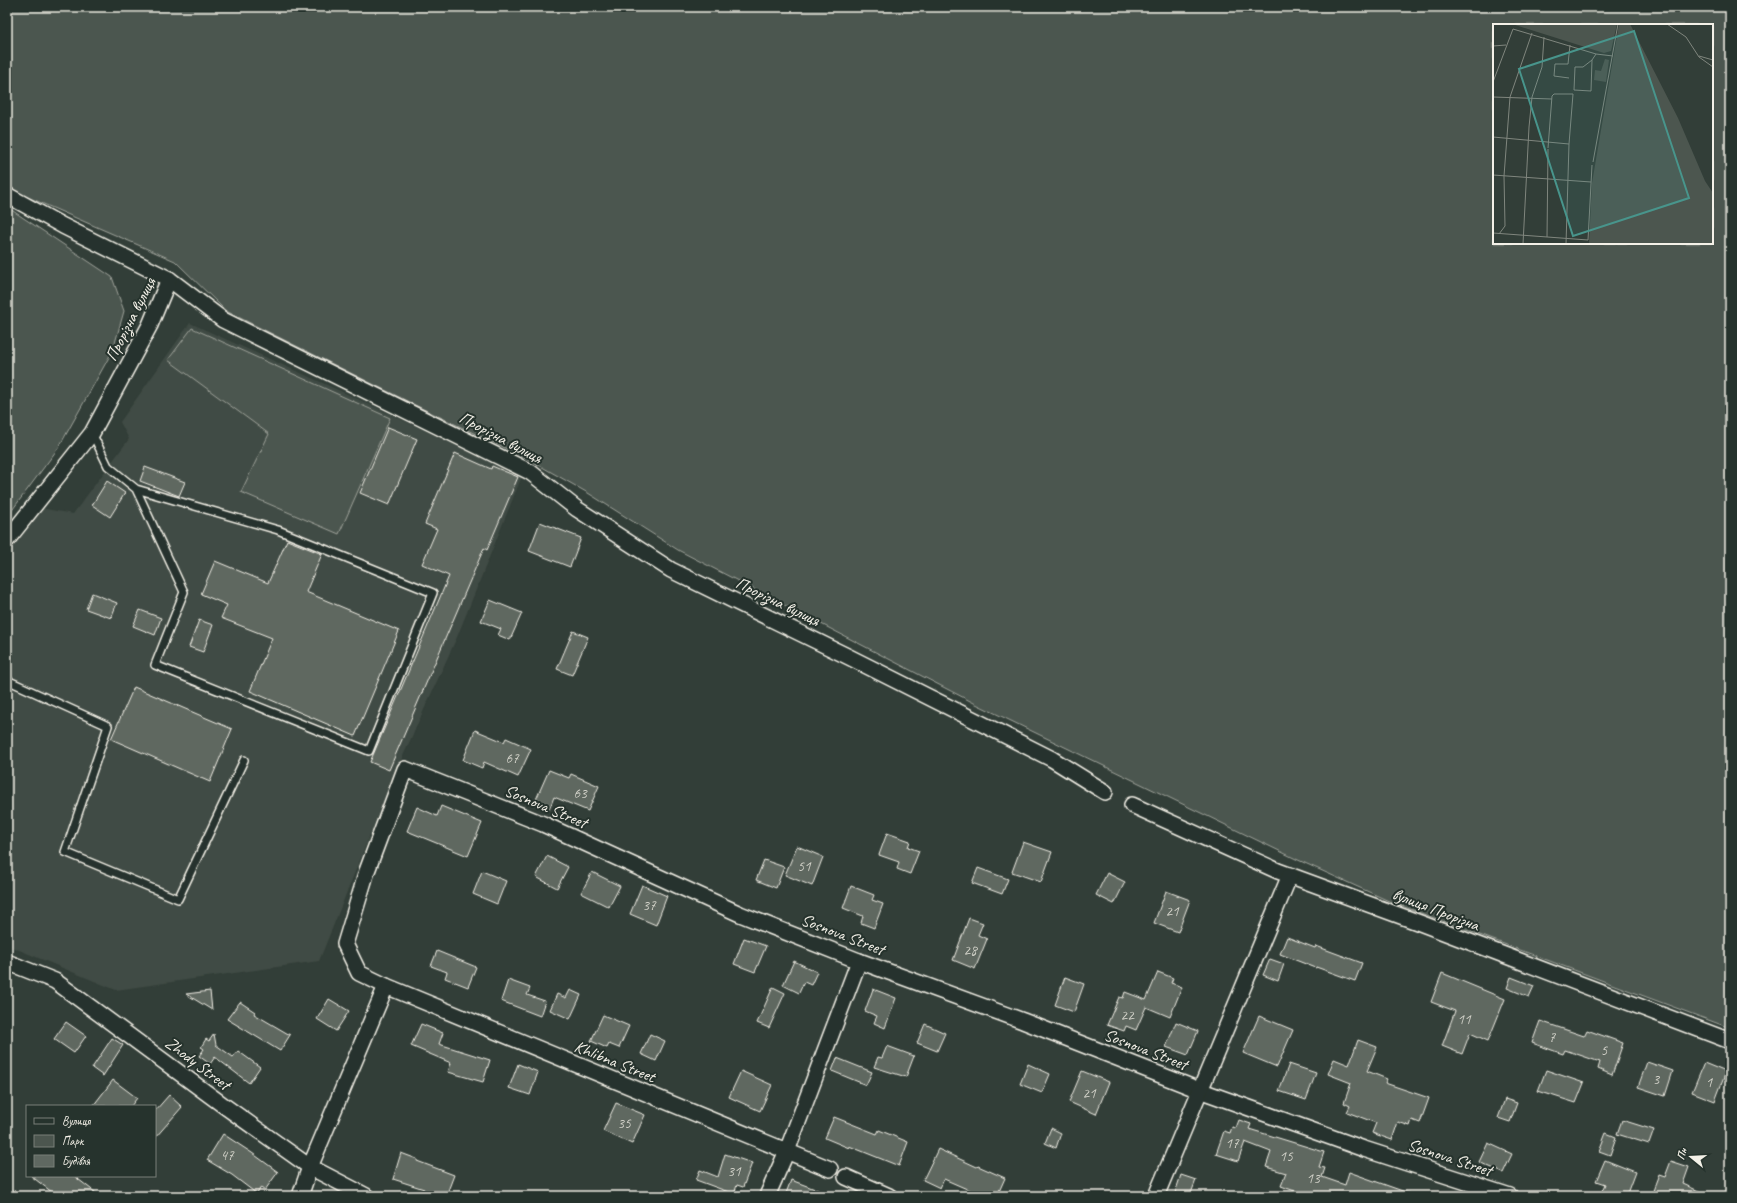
<svg xmlns="http://www.w3.org/2000/svg" width="1737" height="1203" viewBox="0 0 1737 1203" font-family="Caveat,sans-serif">
<style>
.built{fill:#404b44}
.green{fill:#4c564f;stroke:#a0a49c;fill-rule:evenodd}
.building{fill:#5f6861;stroke:#f4f1e8}
.lines{fill:none;stroke-linecap:round;stroke-linejoin:round}
.service-casing{stroke:#f4f1e8;stroke-width:10}
.minor-casing{stroke:#f4f1e8;stroke-width:18}
.service{stroke:#26332d;stroke-width:7}
.minor{stroke:#26332d;stroke-width:15}
.labels{text-anchor:middle;stroke-width:4;stroke-linejoin:round;paint-order:stroke}
.number-label{font-size:15px;fill:#cfcfc6}
.street-label{font-size:17px;fill:#f4f1e8;stroke:#26332d}
.inset-road{fill:none;stroke:#80867e;stroke-width:1}
.view{fill:#48958c;fill-opacity:0.15;stroke:#48958c;stroke-width:2}
.inset-edge{fill:none;stroke:#f4f1e8;stroke-width:2}
</style>
<rect width="100%" height="100%" fill="#323e38"/>
<filter id="ink" filterUnits="userSpaceOnUse"><feTurbulence type="fractalNoise" baseFrequency=".025" numOctaves="2"/><feDisplacementMap in="SourceGraphic" scale="8" xChannelSelector="R" yChannelSelector="G"/><feConvolveMatrix kernelMatrix="1 2 1 2 8 2 1 2 1" color-interpolation-filters="sRGB"/></filter>
<g filter="url(#ink)">
<!-- built -->
<path class="built" d="M190,323L360,400L522,476L457,637L393,778L319,961L116,990L7,945V552L40,508L73,514L129,439L120,422Z"/>
<!-- green -->
<g class="green">
<path d="M7,7H1730V1028L1391,902L1296,859L976,704L678,550L588,493L528,459L415,405L226,311L175,261L23,195L7,186ZM1494,25H1712V243H1494Z"/>
<path d="M7,207L112,277L124,311L113,350L59,447L7,517Z"/>
<path d="M192,328L390,418L339,534L241,492L269,434L168,360Z"/>
</g>
<!-- building -->
<g class="building">
<path d="M388,427L417,439L389,505L360,493Z"/>
<path d="M455,453L491,469L492,466L518,477L487,550L484,548L389,770L370,762L449,576L422,564L437,529L425,524Z"/>
<path d="M145,467L185,482L179,496L140,481Z"/>
<path d="M107,481L125,493L110,517L92,505Z"/>
<path d="M540,522L581,538L570,567L529,551Z"/>
<path d="M287,540L322,554L306,592L399,631L355,736L250,691L272,638L221,618L227,605L201,594L215,561L268,583Z"/>
<path d="M92,593L117,603L111,618L86,609Z"/>
<path d="M490,600L522,613L510,640L498,635L501,629L481,621Z"/>
<path d="M140,610L161,618L155,635L133,626Z"/>
<path d="M199,620L213,625L203,652L189,647Z"/>
<path d="M573,631L588,637L572,675L557,669Z"/>
<path d="M134,687L232,729L210,782L111,739Z"/>
<path d="M475,730L504,742L506,738L531,749L518,777L484,762L482,768L463,760Z"/>
<path d="M549,770L569,778L571,774L599,786L588,811L554,797L549,810L534,804Z"/>
<path d="M441,806L482,823L468,856L407,831L417,807L437,816Z"/>
<path d="M887,833L910,841L908,847L919,851L910,874L897,869L899,862L879,855Z"/>
<path d="M1023,842L1052,852L1041,882L1012,872Z"/>
<path d="M797,846L823,857L812,886L785,875Z"/>
<path d="M547,856L568,867L557,888L536,877Z"/>
<path d="M764,860L784,867L776,888L756,880Z"/>
<path d="M978,868L1008,879L1002,894L972,883Z"/>
<path d="M482,871L506,881L497,904L473,894Z"/>
<path d="M592,872L620,886L609,907L581,893Z"/>
<path d="M1107,873L1125,882L1114,904L1096,895Z"/>
<path d="M642,885L667,896L656,925L630,914Z"/>
<path d="M851,886L874,895L872,900L883,904L874,928L861,923L863,916L843,908Z"/>
<path d="M1166,891L1190,900L1178,932L1154,923Z"/>
<path d="M969,918L983,923L978,935L987,939L975,969L953,960Z"/>
<path d="M1287,937L1315,948L1316,946L1362,963L1355,981L1316,967V968L1280,954Z"/>
<path d="M744,938L766,946L755,972L734,964Z"/>
<path d="M437,951L476,967L468,987L445,978L447,972L431,966Z"/>
<path d="M1270,959L1284,964L1278,981L1263,975Z"/>
<path d="M794,961L817,972L811,985L804,982L799,993L783,985Z"/>
<path d="M1158,972L1173,978L1171,983L1182,987L1170,1017L1146,1007L1136,1030L1126,1026L1124,1031L1107,1025L1119,997L1123,998L1125,992L1146,1000Z"/>
<path d="M1442,973L1505,999L1488,1041L1470,1033L1462,1054L1442,1046L1455,1011L1431,1002Z"/>
<path d="M1065,977L1084,984L1074,1012L1055,1005Z"/>
<path d="M1511,977L1534,986L1529,997L1507,988Z"/>
<path d="M508,980L530,988L527,995L545,1001L540,1016L501,1001Z"/>
<path d="M773,987L785,993L769,1028L757,1023Z"/>
<path d="M873,989L896,998L885,1028L874,1023L877,1016L865,1011Z"/>
<path d="M570,990L581,995L570,1019L550,1010L557,994L566,998Z"/>
<path d="M210,991L212,1010L186,994Z"/>
<path d="M329,999L349,1011L336,1031L317,1019Z"/>
<path d="M240,1002L255,1012L254,1014L290,1035L280,1051L227,1019Z"/>
<path d="M603,1015L629,1026L619,1048L609,1044L607,1048L591,1041Z"/>
<path d="M1259,1016L1293,1030L1277,1067L1243,1053Z"/>
<path d="M1540,1021L1584,1036L1587,1030L1623,1043L1612,1075L1598,1069L1600,1062L1565,1050L1563,1054L1532,1043Z"/>
<path d="M66,1022L86,1036L74,1053L54,1039Z"/>
<path d="M1176,1022L1198,1031L1188,1055L1166,1047Z"/>
<path d="M421,1024L443,1033L439,1044L490,1060L483,1082L448,1072L451,1063L411,1046Z"/>
<path d="M925,1024L945,1033L937,1051L917,1043Z"/>
<path d="M214,1034L216,1045L233,1057L238,1051L260,1067L249,1083L215,1057L210,1064L199,1056L204,1049L201,1047L206,1039L209,1041Z"/>
<path d="M650,1034L665,1041L656,1061L641,1054Z"/>
<path d="M112,1038L123,1045L103,1076L92,1068Z"/>
<path d="M1358,1040L1377,1047L1367,1071L1387,1079L1385,1083L1429,1098L1420,1123L1412,1120L1410,1126L1398,1122L1392,1140L1372,1133L1376,1123L1347,1112L1350,1106L1344,1103L1351,1083L1328,1074L1334,1059L1349,1065Z"/>
<path d="M887,1046L914,1056L906,1077L874,1067L878,1057L882,1058Z"/>
<path d="M837,1058L872,1072L866,1085L832,1071Z"/>
<path d="M1647,1062L1673,1071L1665,1096L1638,1087Z"/>
<path d="M1704,1063L1726,1072L1715,1101L1692,1092Z"/>
<path d="M518,1064L538,1072L530,1095L509,1088Z"/>
<path d="M1028,1064L1050,1074L1042,1093L1020,1084Z"/>
<path d="M1289,1064L1316,1073L1306,1100L1279,1091Z"/>
<path d="M1546,1070L1584,1083L1576,1103L1538,1091Z"/>
<path d="M741,1071L772,1085L760,1111L729,1097Z"/>
<path d="M1082,1071L1109,1082L1096,1114L1069,1102Z"/>
<path d="M113,1080L137,1098L131,1106H93Z"/>
<path d="M169,1095L182,1107L155,1138V1111Z"/>
<path d="M1505,1099L1517,1103L1510,1122L1498,1118Z"/>
<path d="M616,1103L645,1115L632,1144L603,1131Z"/>
<path d="M834,1117L877,1134L879,1130L908,1142L899,1166L849,1146V1148L825,1138Z"/>
<path d="M1239,1120L1251,1124L1249,1129L1324,1152L1319,1167L1325,1168L1322,1177L1345,1185L1349,1172L1411,1194V1196H1299L1300,1193L1281,1186L1286,1173L1266,1167L1271,1152L1245,1142L1238,1161L1216,1154L1224,1131L1230,1133L1232,1127L1236,1128Z"/>
<path d="M1622,1120L1654,1130L1649,1144L1617,1134Z"/>
<path d="M1051,1128L1061,1133L1056,1148L1045,1143Z"/>
<path d="M1606,1133L1616,1137L1610,1155L1599,1151Z"/>
<path d="M223,1134L252,1153L278,1172L265,1190L261,1187L257,1194L232,1175L207,1160Z"/>
<path d="M1488,1143L1512,1154L1503,1173L1479,1162Z"/>
<path d="M938,1149L977,1167L978,1166L1005,1178L997,1196H983L944,1179L940,1188L923,1180Z"/>
<path d="M401,1153L417,1159V1161L454,1175L446,1196H430L423,1193L424,1189L393,1179Z"/>
<path d="M725,1154L752,1163L743,1187L737,1185L734,1194L696,1180L700,1170L718,1177Z"/>
<path d="M1605,1160L1635,1172L1626,1196H1609L1601,1193L1605,1184L1596,1181Z"/>
<path d="M1671,1161L1689,1167L1683,1184L1710,1196H1651L1659,1175L1665,1177Z"/>
<path d="M1181,1175L1196,1180L1190,1196H1174Z"/>
<path d="M31,1176H74L100,1196H57Z"/>
<path d="M791,1180L831,1195V1196H785Z"/>
</g>
<g class="lines">
<defs>
<g id="service">
<path d="M92,433L108,466L136,489L278,530L433,593L369,751L155,665L184,592L136,489"/>
<path d="M7,680L108,726L65,852L178,899L244,760"/>
</g>
<g id="minor">
<path d="M7,195L63,226L169,279L223,320L530,472L577,509L671,570L849,657L1052,759L1105,792"/>
<path d="M7,540L92,433L150,325L169,279"/>
<path d="M1132,805L1278,871L1420,923L1730,1041"/>
<path d="M7,962L55,981L223,1105L310,1167L366,1196"/>
<path d="M830,1169L386,986L359,973L345,944L367,871L405,769L543,824L740,914L859,961L1023,1021L1199,1090L1364,1149L1510,1196"/>
<path d="M846,1177L889,1196"/>
<path d="M300,1196L310,1167L386,986"/>
<path d="M767,1196L787,1151L859,961"/>
<path d="M1156,1196L1290,875"/>
</g>
</defs>
<!-- service casing -->
<use href="#service" class="service-casing"/>
<!-- minor casing -->
<use href="#minor" class="minor-casing"/>
<!-- service -->
<use href="#service" class="service"/>
<!-- minor -->
<use href="#minor" class="minor"/>
</g>
</g>
<g class="labels">
<!-- number labels -->
<g class="number-label">
<text x="512" y="763">67</text>
<text x="580" y="798">63</text>
<text x="804" y="871">51</text>
<text x="649" y="910">37</text>
<text x="1172" y="916">21</text>
<text x="970" y="955">28</text>
<text x="1127" y="1020">22</text>
<text x="1464" y="1024">11</text>
<text x="1552" y="1042">7</text>
<text x="1604" y="1055">5</text>
<text x="1656" y="1084">3</text>
<text x="1709" y="1087">1</text>
<text x="1089" y="1098">21</text>
<text x="624" y="1128">35</text>
<text x="1232" y="1148">17</text>
<text x="227" y="1160">47</text>
<text x="1286" y="1161">15</text>
<text x="734" y="1176">31</text>
<text x="1313" y="1183">13</text>
</g>
<!-- street labels -->
<g class="street-label">
<text transform="translate(130 319) rotate(-63)" y="6">Прорізна вулиця</text>
<text transform="translate(501 437) rotate(28)" y="6">Прорізна вулиця</text>
<text transform="translate(778 601) rotate(26)" y="6">Прорізна вулиця</text>
<text transform="translate(546 806) rotate(23)" y="6">Sosnova Street</text>
<text transform="translate(1436 909) rotate(21)" y="6">вулиця Прорізна</text>
<text transform="translate(843 934) rotate(21)" y="6">Sosnova Street</text>
<text transform="translate(1146 1049) rotate(21)" y="6">Sosnova Street</text>
<text transform="translate(615 1061) rotate(22)" y="6">Khlibna Street</text>
<text transform="translate(198 1063) rotate(37)" y="6">Zhody Street</text>
<text transform="translate(1450 1157) rotate(18)" y="6">Sosnova Street</text>
</g>
</g>
<!-- overview -->
<g transform="translate(1493 24)">
<rect width="220" height="220" fill="#323e38"/>
<path d="M19,0H124L118,27L111,29ZM126,0H137L185,94L212,157L220,169V220H96L99,159ZM112,35L116,36L113,58L101,56L102,46L108,47Z" fill="#4c564f"/>
<path class="inset-road" d="M174,0L193,13L206,33L220,43M0,22L13,21M206,32L220,36M99,36L90,43H82L81,66L98,67L99,36L103,30M76,54L61,52L62,40H75L77,21M0,58L20,5L103,30L120,32M0,73L59,75M0,113L76,120M55,124L59,72L61,70H80L76,120L73,220M100,138L125,0M0,151L98,158M0,209L95,216L99,141M6,210L12,202L11,152L17,73L39,9M54,213L55,125M30,220L36,103L39,73L49,43L51,13"/>
<path class="view" d="M141,7L196,174L80,212L26,45Z"/>
<rect width="220" height="220" class="inset-edge"/>
</g>
<!-- margin -->
<rect width="1737" height="1203" fill="none" stroke="#26332d" stroke-width="24"/>
<rect x="12" y="12" width="1713" height="1179" fill="none" stroke="#f4f1e8" stroke-width="1.5" filter="url(#ink)"/>
<!-- legend -->
<rect x="26" y="1105" width="130" height="72" fill="#26332d" stroke="#787f78"/>
<rect x="34" y="1118" width="20" height="6" fill="#26332d" stroke="#787f78"/>
<text x="62" y="1125" font-size="12" fill="#f4f1e8">Вулиця</text>
<rect x="34" y="1135" width="20" height="12" fill="#4c564f" stroke="#787f78"/>
<text x="62" y="1145" font-size="12" fill="#f4f1e8">Парк</text>
<rect x="34" y="1155" width="20" height="12" fill="#5f6861" stroke="#787f78"/>
<text x="62" y="1165" font-size="12" fill="#f4f1e8">Будівля</text>
<!-- north arrow -->
<g transform="translate(1691 1157) rotate(288)" stroke="#26332d" stroke-width="3" paint-order="stroke">
<path d="M0-3L7 15L0 10L-7 15Z" fill="#f4f1e8"/>
<text y="-6" font-size="11" font-weight="bold" text-anchor="middle" fill="#f4f1e8">Пн</text>
</g>
</svg>
